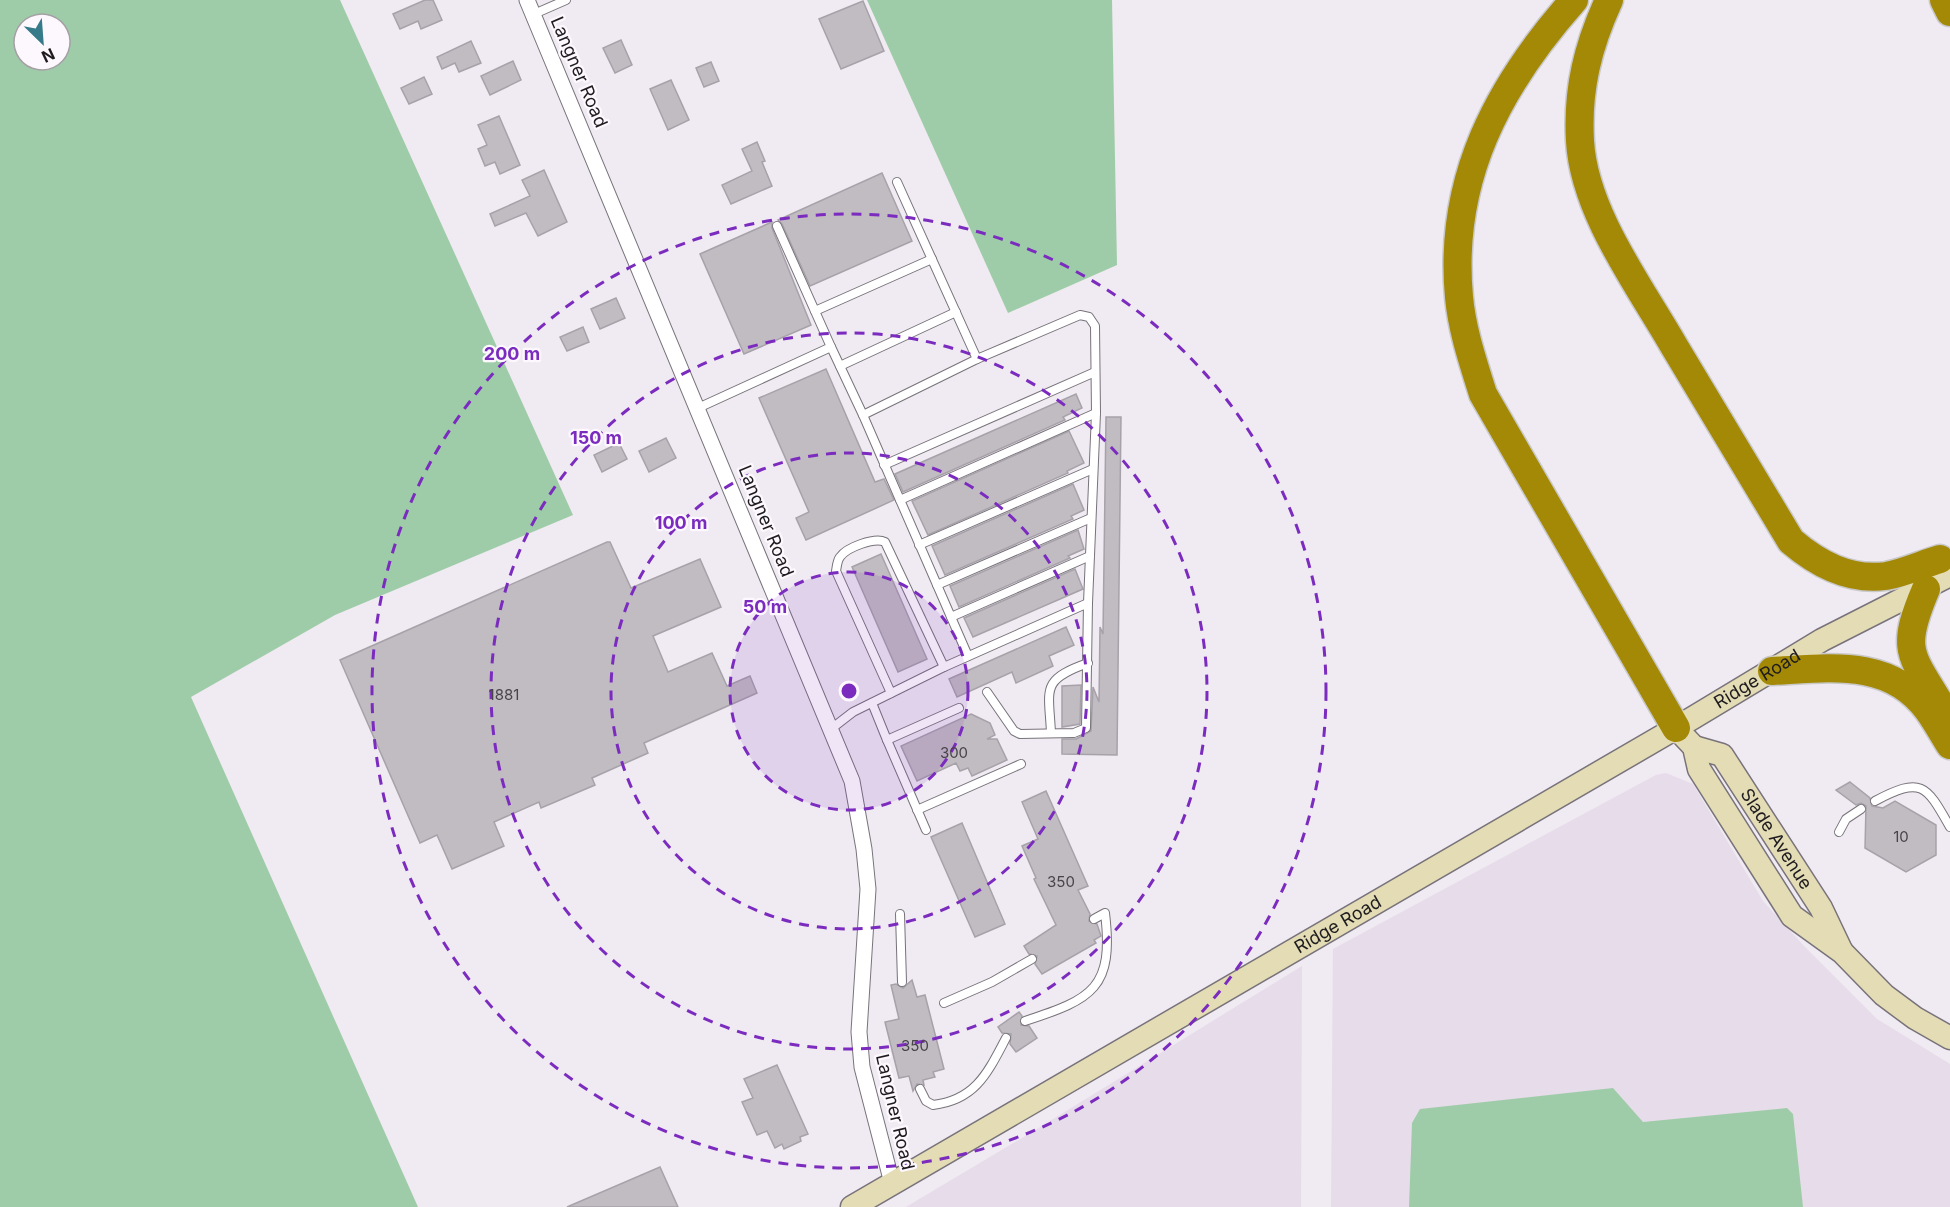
<svg xmlns="http://www.w3.org/2000/svg" width="1950" height="1207" viewBox="0 0 1950 1207" font-family="Inter,sans-serif">
<style>
.built{fill:#e7dcea}
.green{fill:#9fcca8;fill-rule:evenodd}
.building{fill:#c1bbc2;stroke:#a7a1a9;stroke-width:1.5}
.lines{fill:none;stroke-linecap:round;stroke-linejoin:round}
.lane-casing{stroke:#78737a;stroke-width:10}
.street-casing{stroke:#78737a;stroke-width:17}
.secondary-casing{stroke:#78737a;stroke-width:25}
.highway-casing{stroke:#c9c9c9;stroke-width:31}
.lane{stroke:#fff;stroke-width:8}
.street{stroke:#fff;stroke-width:15}
.secondary{stroke:#e4dcb5;stroke-width:22}
.highway{stroke:#a48907;stroke-width:28}
.ring{fill:none;stroke:#7b2cbf;stroke-width:3;stroke-dasharray:10 8}
.labels{text-anchor:middle;stroke-width:4.5;stroke-linejoin:round;paint-order:stroke}
.number-label{font-size:15px;fill:#474448}
.street-label{font-size:18px;fill:#1e1c1f;stroke:#fdf8fe}
.centre{fill:#7b2cbf;stroke:#fdf8fe;stroke-width:3}
.ring-label{font-size:18px;text-anchor:middle;font-weight:bold;fill:#7b2cbf;stroke:#fdf8fe;stroke-width:4.5;stroke-linejoin:round;paint-order:stroke}
</style>
<rect width="100%" height="100%" fill="#f0eaf2"/>
<!-- built -->
<g class="built">
<path d="M1666,773L1693,784L1763,901L1804,946L1877,1019L1950,1064V1207H1331L1333,949L1656,775Z"/>
<path d="M1302,966L1301,1207H906L1037,1129Z"/>
</g>
<!-- green -->
<g class="green">
<path d="M0,0H340L573,515L335,615L191,697L418,1207H0ZM24,24H60V60H24Z"/>
<path d="M867,0H1112L1117,265L1008,313Z"/>
<path d="M1613,1088L1643,1122L1787,1108L1793,1114L1803,1207H1409L1412,1123L1420,1109Z"/>
</g>
<!-- building -->
<g class="building">
<path d="M425,0H433L442,20L421,29L418,21L400,29L393,14Z"/>
<path d="M863,1L884,51L841,69L819,19Z"/>
<path d="M621,40L632,65L615,73L603,48Z"/>
<path d="M471,41L481,63L459,72L455,63L442,69L437,57Z"/>
<path d="M513,61L521,80L490,95L481,76Z"/>
<path d="M711,62L719,81L704,87L696,68Z"/>
<path d="M424,77L432,94L409,104L401,88Z"/>
<path d="M671,80L689,120L668,130L650,89Z"/>
<path d="M499,116L520,165L500,174L495,162L485,166L478,149L487,145L478,125Z"/>
<path d="M757,142L765,161L762,162L772,186L731,204L722,185L752,171L742,149Z"/>
<path d="M544,170L567,222L538,236L526,213L495,226L490,214L530,196L522,180Z"/>
<path d="M882,173L912,241L810,286L782,224L778,220Z"/>
<path d="M772,222V228L811,325L744,354L700,254Z"/>
<path d="M616,298L625,318L600,329L591,309Z"/>
<path d="M583,327L589,342L567,351L560,337Z"/>
<path d="M826,369L875,482L884,479L894,500L806,540L796,518L809,512L759,398Z"/>
<path d="M1076,394L1082,408L1063,417L1065,420L903,492L895,474Z"/>
<path d="M1106,417H1121L1117,755L1062,754V739H1076L1091,731L1093,687L1099,702L1100,627L1103,634Z"/>
<path d="M1069,431L1084,463L1067,471L1068,473L928,535L912,501Z"/>
<path d="M666,438L676,458L649,472L639,451Z"/>
<path d="M619,443L627,459L602,472L594,455Z"/>
<path d="M1073,484L1084,510L1071,516L1073,519L945,575L932,546Z"/>
<path d="M1078,530L1084,549L1068,556L1070,558L959,607L950,586Z"/>
<path d="M607,542H610L631,588L700,559L721,607L653,636L668,672L712,653L727,686L750,676L757,693L644,743L648,753L592,778L595,785L541,808L539,802L494,822L504,846L452,869L437,835L420,843L340,660Z"/>
<path d="M881,554L927,659L898,672L852,567Z"/>
<path d="M1075,569L1083,589L973,637L964,618Z"/>
<path d="M1066,627L1074,645L1049,656L1053,666L1016,683L1012,672L957,697L949,679Z"/>
<path d="M1081,685L1080,724L1062,727V686Z"/>
<path d="M971,714L990,723L995,735L987,739H997L1007,760L972,776L968,768L960,771L956,763L917,781L901,746Z"/>
<path d="M1850,782L1870,798L1872,806L1883,808L1895,801L1936,825V855L1906,872L1865,848L1866,806L1861,803L1856,805L1836,790Z"/>
<path d="M1046,791L1088,886L1078,890L1090,914L1089,921L1097,924L1101,936L1094,940L1096,943L1042,974L1035,964L1037,956L1029,954L1024,946L1056,925L1034,879L1036,878L1022,846L1038,839L1022,802Z"/>
<path d="M962,823L1005,924L975,937L931,837Z"/>
<path d="M912,980L917,997L925,995L944,1069L933,1072L935,1077L923,1080L924,1085L917,1084L913,1091L909,1076L899,1078L885,1022L899,1019L891,985L896,984L903,988Z"/>
<path d="M1019,1012L1022,1016L1021,1025L1029,1026L1037,1038L1016,1052L1010,1044L1011,1034L1002,1033L998,1027Z"/>
<path d="M777,1065L808,1134L800,1137L801,1141L784,1149L782,1144L775,1148L767,1131L757,1135L742,1102L753,1098L744,1079Z"/>
<path d="M660,1167L678,1207H567Z"/>
</g>
<g class="lines">
<defs>
<g id="lane">
<path d="M534,14L566,0"/>
<path d="M897,182L977,359"/>
<path d="M777,226L831,347"/>
<path d="M815,311L932,259"/>
<path d="M840,366L956,312"/>
<path d="M698,408L831,347L863,415"/>
<path d="M884,465L1095,372"/>
<path d="M900,500L1096,413"/>
<path d="M919,545L1093,469"/>
<path d="M937,585L1091,518"/>
<path d="M951,617L1090,556"/>
<path d="M968,656L863,415L977,359L1080,315L1089,317L1095,326L1096,413L1088,603"/>
<path d="M891,693L836,571C837,566 837,561 840,557C847,547 875,537 885,542L944,667"/>
<path d="M872,703L887,740L959,708"/>
<path d="M831,729L853,712L944,667L1088,603L1086,728L1074,733L1020,734L1014,731L987,692"/>
<path d="M1051,733C1049,689 1040,680 1088,663"/>
<path d="M887,740L926,830"/>
<path d="M1875,801C1922,776 1926,785 1950,827"/>
<path d="M917,810L1021,764"/>
<path d="M1839,832L1846,819L1861,809"/>
<path d="M900,914L902,982"/>
<path d="M944,1003L992,982L1032,959"/>
<path d="M1025,1021C1093,999 1114,988 1105,913L1094,919"/>
<path d="M920,1089L926,1101L933,1105C976,1100 988,1072 1006,1038"/>
</g>
<path id="street" d="M527,0L852,781L864,849L868,889L859,1032L862,1067L892,1183"/>
<g id="secondary">
<path d="M1676,728L1694,747L1699,769L1792,916L1842,952L1884,995L1915,1018L1950,1038"/>
<path id="s1" d="M1694,747L1722,755L1821,908L1841,950"/>
<path id="s2" d="M852,1207L1676,728L1822,640L1950,575"/>
</g>
<g id="highway">
<path d="M1574,0C1498,86 1448,179 1459,297C1462,330 1473,362 1483,394L1676,728"/>
<path d="M1609,0C1588,46 1577,89 1580,141C1584,212 1639,285 1674,346C1713,411 1752,476 1791,541C1818,564 1849,581 1886,576C1904,573 1923,564 1940,559"/>
<path d="M1944,0L1950,12"/>
<path d="M1926,589C1899,652 1911,654 1943,709"/>
<path d="M1772,671C1829,668 1890,658 1928,710C1936,721 1943,734 1950,745"/>
</g>
</defs>
<!-- lane casing -->
<use href="#lane" class="lane-casing"/>
<!-- street casing -->
<use href="#street" class="street-casing"/>
<!-- secondary casing -->
<use href="#secondary" class="secondary-casing"/>
<!-- highway casing -->
<use href="#highway" class="highway-casing"/>
<!-- lane -->
<use href="#lane" class="lane"/>
<!-- street -->
<use href="#street" class="street"/>
<!-- secondary -->
<use href="#secondary" class="secondary"/>
<!-- highway -->
<use href="#highway" class="highway"/>
</g>
<!-- distance rings -->
<circle cx="849" cy="691" r="119" fill="#7b2cbf" fill-opacity=".12"/>
<g class="ring">
<circle cx="849" cy="691" r="119"/>
<circle cx="849" cy="691" r="238"/>
<circle cx="849" cy="691" r="358"/>
<circle cx="849" cy="691" r="477"/>
</g>
<g class="labels">
<!-- number labels -->
<g class="number-label">
<text x="504" y="700">1881</text>
<text x="954" y="758">300</text>
<text x="1901" y="842">10</text>
<text x="1061" y="887">350</text>
<text x="915" y="1051">350</text>
</g>
<!-- street labels -->
<g class="street-label">
<text transform="translate(579 72) rotate(67)" y="6">Langner Road</text>
<text transform="translate(766 521) rotate(68)" y="6">Langner Road</text>
<text dy="6" stroke="none"><textPath href="#s2" startOffset="1048">Ridge Road</textPath></text>
<text dy="6" stroke="none"><textPath href="#s1" startOffset="129">Slade Avenue</textPath></text>
<text dy="6" stroke="none"><textPath href="#s2" startOffset="562">Ridge Road</textPath></text>
<text transform="translate(895 1112) rotate(77)" y="6">Langner Road</text>
</g>
</g>
<circle cx="849" cy="691" r="9" class="centre"/>
<g class="ring-label">
<text x="512" y="360">200 m</text>
<text x="596" y="444">150 m</text>
<text x="681" y="529">100 m</text>
<text x="765" y="613">50 m</text>
</g>
<!-- north arrow -->
<g transform="translate(42 42) rotate(155)"><circle r="28" fill="#fdf8fe" stroke="#a4a0a5" stroke-width="1.5"/>
<path d="M0-4.5L10 22L0 15L-10 22Z" fill="#377a8a"/>
<text y="-9" font-size="16" font-weight="bold" text-anchor="middle" fill="#1e1c1f">N</text>
</g>
</svg>
